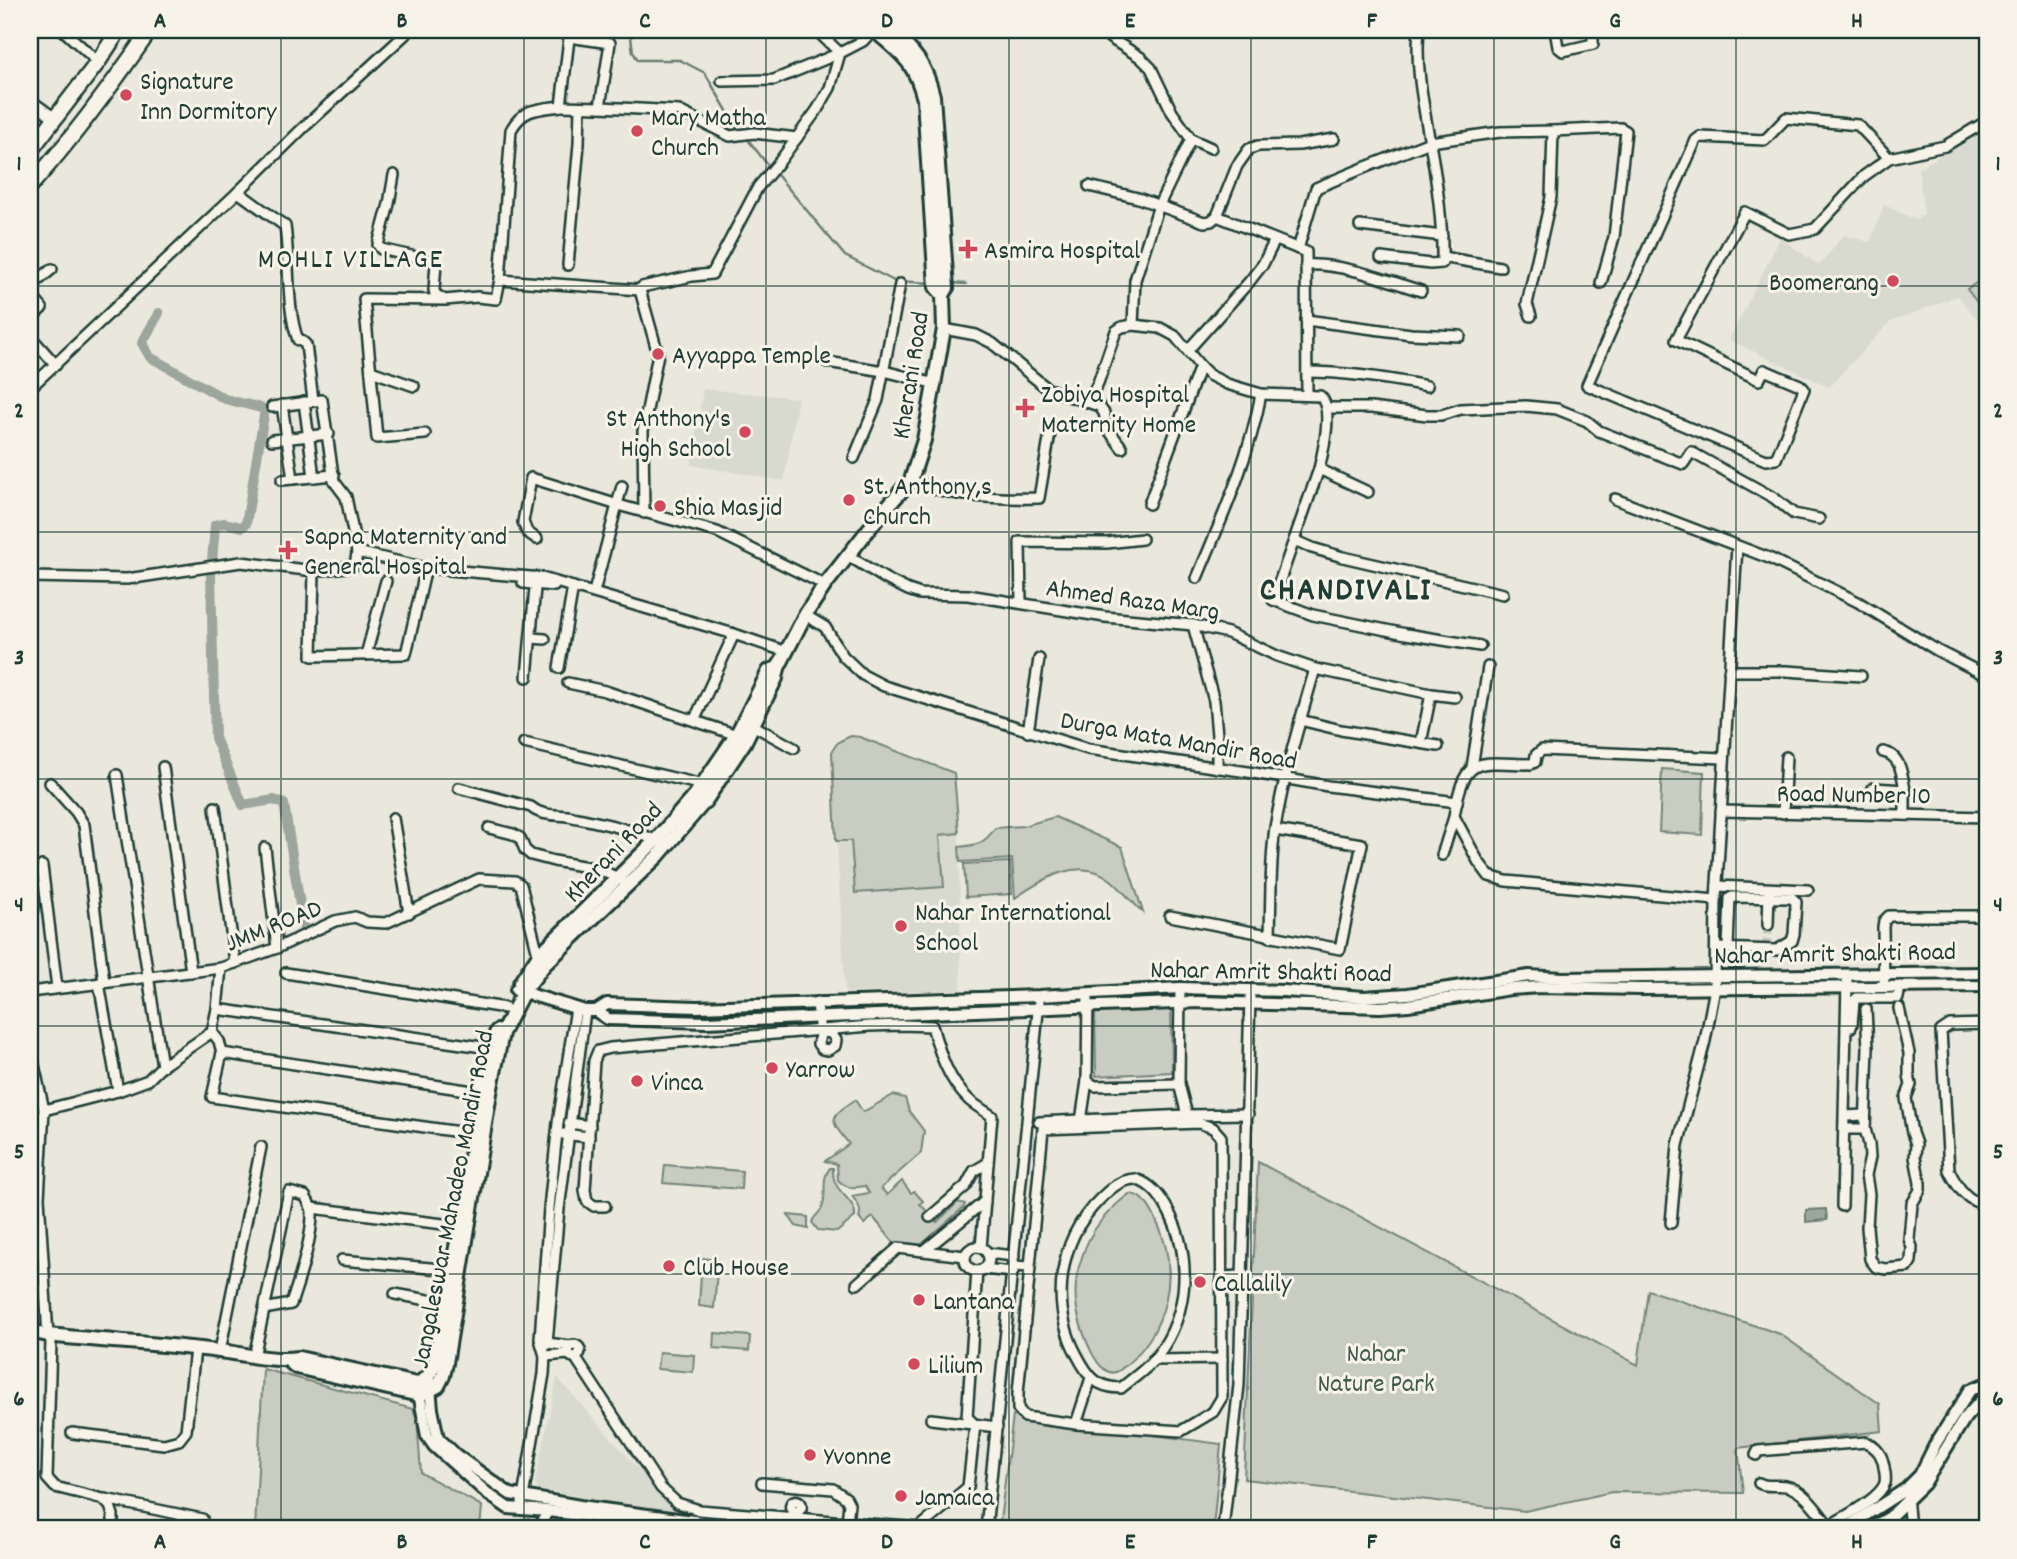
<svg xmlns="http://www.w3.org/2000/svg" width="2017" height="1559" viewBox="0 0 2017 1559" font-family="Dekko,sans-serif">
<style>
.built{fill:#d9dacf}
.green{fill:#c8ccc1;stroke:#74847a;stroke-width:2}
.water{fill:#9ca69c;stroke:#6a7c72;stroke-width:2}
.lines{fill:none;stroke-linecap:round;stroke-linejoin:round}
.stream{stroke:#6a7c72;stroke-width:2.5}
.canal{stroke:#9ca69c;stroke-width:10}
.minor-tunnel{stroke:#c1c6bb;stroke-width:9;stroke-dasharray:9 4.5;stroke-linecap:butt}
.minor-casing{stroke:#1f3d34;stroke-width:14}
.tertiary-casing{stroke:#1f3d34;stroke-width:16}
.secondary-casing{stroke:#1f3d34;stroke-width:18}
.primary-casing{stroke:#1f3d34;stroke-width:19}
.minor{stroke:#f7f3e8;stroke-width:9}
.tertiary{stroke:#f7f3e8;stroke-width:10}
.secondary{stroke:#f7f3e8;stroke-width:12}
.primary{stroke:#f7f3e8;stroke-width:14}
.grid{fill:none;stroke:#1f3d34;stroke-width:2;stroke-opacity:0.55}
.poi-dot{fill:#d1495b;stroke:#f7f3e8;stroke-width:2.5}
.labels{text-anchor:middle;stroke-width:6;stroke-linejoin:round;paint-order:stroke}
.poi-label{font-size:26px;fill:#1f3d34;stroke:#f7f3e8;text-anchor:start}
.street-label{font-size:26px;fill:#1f3d34;stroke:#f7f3e8}
.park-label{font-size:26px;fill:#415a50;stroke:#f7f3e8}
.neighbourhood-label{font-size:28px;letter-spacing:2px;fill:#1f3d34;stroke:#f7f3e8}
.district-label{font-size:33px;font-weight:bold;letter-spacing:2px;fill:#1f3d34;stroke:#f7f3e8}
.neatline{fill:none;stroke:#1f3d34;stroke-width:2.5}
.grid-label{font-size:23px;text-anchor:middle;font-weight:bold;fill:#1f3d34}
</style>
<rect width="100%" height="100%" fill="#eae8dd"/>
<filter id="ink" filterUnits="userSpaceOnUse"><feTurbulence type="fractalNoise" baseFrequency=".0143" numOctaves="2"/><feDisplacementMap in="SourceGraphic" scale="14" xChannelSelector="R" yChannelSelector="G"/><feConvolveMatrix kernelMatrix="1 2 1 2 8 2 1 2 1" color-interpolation-filters="sRGB"/></filter>
<g filter="url(#ink)">
<!-- built -->
<g class="built">
<path d="M1987,127V319L1976,318L1958,296L1890,322L1829,387L1729,340L1780,238L1819,265L1844,235L1870,242L1884,205L1916,220L1924,214L1918,169Z"/>
<path d="M703,389L798,398L784,481L691,465Z"/>
<path d="M851,736L860,737L954,773L959,833L961,990L845,993L832,752L835,744L841,739Z"/>
<path d="M557,1377L675,1510L674,1513L538,1490L535,1483Z"/>
</g>
<!-- green -->
<g class="green">
<path d="M1987,276V309H1982L1967,289Z"/>
<path d="M851,736L860,737L954,773L959,833L940,835L944,887L855,893L851,841H836L832,752C836,742 841,740 851,736Z"/>
<path d="M1662,769L1704,772L1702,835L1659,832Z"/>
<path d="M1055,817L1122,847L1143,912C1131,902 1123,890 1111,880C1079,855 1043,879 1015,898L1012,859L960,862L959,847C978,845 984,844 995,828L1023,826Z"/>
<path d="M1010,862L1012,894L966,897L964,864Z"/>
<path d="M1171,1004L1172,1072L1096,1076L1095,1010Z"/>
<path d="M893,1095L905,1098L909,1111L924,1131L921,1153L881,1188L887,1195L902,1181L911,1193L914,1191L923,1201L920,1204L937,1222L958,1202L965,1204L964,1207L921,1245L894,1243L873,1217L864,1224L859,1218C862,1209 858,1204 852,1196L869,1193L865,1186C853,1188 847,1189 838,1180L837,1164L825,1161L849,1144C829,1119 828,1118 855,1100L863,1112Z"/>
<path d="M1258,1162L1638,1365L1648,1290L1780,1334L1880,1404L1882,1431L1738,1448L1743,1493L1612,1492L1525,1511L1244,1479Z"/>
<path d="M665,1165L742,1171L741,1189L663,1183Z"/>
<path d="M830,1168H833C831,1194 857,1198 855,1217L837,1232L818,1230L812,1222C814,1216 820,1213 822,1208C828,1194 820,1179 830,1168Z"/>
<path d="M1129,1194C1142,1194 1150,1207 1155,1218C1182,1271 1168,1334 1120,1370C1098,1386 1079,1324 1077,1309C1074,1292 1076,1273 1082,1257C1090,1230 1107,1211 1129,1194Z"/>
<path d="M788,1215L808,1217V1229L796,1226Z"/>
<path d="M702,1258L718,1260L714,1308L699,1306Z"/>
<path d="M715,1333L750,1336L749,1351L714,1348Z"/>
<path d="M659,1352L694,1355L693,1372L657,1369Z"/>
<path d="M263,1369L413,1409L417,1418L421,1473L482,1506L480,1529H255Z"/>
<path d="M1013,1416L1221,1444L1213,1529H999Z"/>
</g>
<!-- water -->
<path class="water" d="M1826,1209L1827,1220L1806,1222V1210Z"/>
<g class="lines">
<!-- stream -->
<g class="stream">
<path d="M630,30L633,52L638,60H680L705,73L737,128"/>
<path d="M749,141L767,164"/>
<path d="M778,176L845,256L894,281L931,283"/>
<path d="M952,283L966,284"/>
</g>
<!-- canal -->
<path class="canal" d="M159,313L142,343L150,357L225,399L265,409L246,524L242,527L225,523L215,525L211,574L215,738L243,805L274,800L284,804L304,930"/>
<!-- minor-tunnel -->
<path class="minor-tunnel" d="M1767,948L1768,925"/>
<defs>
<g id="minor">
<path d="M63,30L98,62"/>
<path d="M1555,30L1558,47L1563,51L1593,44V30"/>
<path d="M1110,38L1140,57L1151,68L1172,112L1191,139L1211,148"/>
<path d="M722,81L774,80L840,53L816,30"/>
<path d="M30,100L56,119"/>
<path d="M561,106L600,107L610,43L569,37"/>
<path d="M600,107L679,111L730,136L754,133L797,138"/>
<path d="M1553,131L1621,128L1626,131L1614,237L1601,283"/>
<path d="M1889,158L1858,125L1786,118L1765,140L1700,137L1696,140L1587,385L1766,460L1776,459L1804,389L1800,385L1764,370L1759,380L1676,340L1745,212L1789,234L1815,229L1864,176L1889,158L1945,146L1987,121"/>
<path d="M394,175L389,204L378,245L381,249L433,261L436,263L434,290L435,294L443,299"/>
<path d="M1089,186L1138,198L1204,222L1211,221L1217,216L1306,252L1307,395"/>
<path d="M238,192L285,226C290,261 286,308 298,340L303,342L306,345L313,400"/>
<path d="M1217,216L1237,166L1249,149L1258,146L1299,145L1334,139"/>
<path d="M1360,226L1442,236"/>
<path d="M1298,249L1316,188L1366,167L1430,142L1500,132L1553,131L1551,197L1527,304L1531,316"/>
<path d="M1442,257L1500,267"/>
<path d="M1381,258L1430,264L1442,263C1443,223 1437,183 1430,143C1424,107 1415,67 1419,30"/>
<path d="M568,265L579,144L580,107"/>
<path d="M1306,265C1342,263 1386,280 1421,291"/>
<path d="M500,280L640,290L642,287L692,276L712,274L758,187L780,161L817,110L830,88L840,53L863,41L873,30"/>
<path d="M30,287L52,269"/>
<path d="M640,290L658,354L643,431L644,513"/>
<path d="M30,294L42,308L30,319"/>
<path d="M1306,320L1411,334L1460,336"/>
<path d="M1133,325L1135,280L1159,205L1191,139"/>
<path d="M944,329L976,335L992,343L1048,389L1099,406L1104,413L1108,429L1122,448"/>
<path d="M30,336L56,365"/>
<path d="M1188,350L1249,282L1263,264L1275,240"/>
<path d="M827,362L884,371L936,384"/>
<path d="M371,371L414,386"/>
<path d="M1307,372C1348,372 1386,378 1427,386"/>
<path d="M30,388L238,192L302,129L410,30"/>
<path d="M304,402L314,477"/>
<path d="M1088,402L1098,383L1116,331L1122,327L1133,325L1160,328L1175,336L1200,366L1209,375L1227,384L1261,394L1320,396C1334,408 1323,452 1319,469L1273,600L1313,615L1406,634L1480,646"/>
<path d="M282,405L293,479"/>
<path d="M272,407L322,400L334,481L346,497L357,552"/>
<path d="M1327,408H1371L1427,415H1441L1461,409L1526,406L1557,409L1587,421L1599,431L1683,464L1691,452L1774,498L1794,514L1819,519"/>
<path d="M425,434L377,438L364,299L445,300L477,297L496,299L500,280L511,130C523,108 538,109 561,106L570,30"/>
<path d="M272,440L329,434"/>
<path d="M854,458L878,400L900,284"/>
<path d="M1319,469L1368,492"/>
<path d="M282,480L334,475"/>
<path d="M911,480C952,498 995,499 1039,498L1050,433"/>
<path d="M1615,499L1769,558L1858,602L1938,651L1987,676"/>
<path d="M1149,504L1200,366"/>
<path d="M537,539L527,532L523,522L531,478L618,505L717,532L825,585"/>
<path d="M1294,540L1312,548L1343,557L1503,594"/>
<path d="M847,555L886,579L908,590L920,594L968,595L1105,617L1193,625L1228,633L1277,656L1315,669L1431,694L1455,697"/>
<path d="M314,571L312,656L406,654L426,568"/>
<path d="M30,577L127,579L241,562L314,571L353,566L356,560L357,552L426,568L542,578L734,634L787,652"/>
<path d="M1197,578C1222,518 1249,459 1261,394"/>
<path d="M523,583L554,586"/>
<path d="M594,592L622,486"/>
<path d="M1021,603L1020,542L1107,543L1142,539"/>
<path d="M805,615L825,627L843,656L863,675L884,686L1088,749L1248,772L1328,786L1457,802"/>
<path d="M1193,625L1214,701L1217,735V768"/>
<path d="M531,638L545,639"/>
<path d="M366,655L386,581"/>
<path d="M559,668L573,587"/>
<path d="M1729,671H1786L1861,676"/>
<path d="M527,677L536,577"/>
<path d="M568,683L605,691L740,736"/>
<path d="M695,719L734,634"/>
<path d="M1300,720L1341,730L1438,746"/>
<path d="M749,723L794,748"/>
<path d="M1028,732L1039,659"/>
<path d="M524,743L703,785"/>
<path d="M1421,743L1431,694"/>
<path d="M1883,752C1901,755 1902,775 1905,790"/>
<path d="M163,767L191,972"/>
<path d="M1472,767L1488,667"/>
<path d="M117,775L162,1066"/>
<path d="M50,783L76,812L84,825L104,982"/>
<path d="M459,788L531,807C542,817 559,814 573,817C601,823 633,829 659,842"/>
<path d="M1873,788L1905,790V815"/>
<path d="M215,807L235,963"/>
<path d="M1721,811L1987,817"/>
<path d="M1783,813L1786,757"/>
<path d="M393,818L409,913"/>
<path d="M489,828L513,834L520,838L525,850L531,855L554,861L599,869L622,880"/>
<path d="M265,848L277,948"/>
<path d="M1442,855L1454,817"/>
<path d="M42,866L57,988"/>
<path d="M1717,886L1808,890"/>
<path d="M1716,900L1506,881L1489,876L1478,861L1454,816C1465,754 1476,763 1531,764L1535,762L1536,755L1542,750L1723,758"/>
<path d="M1170,916L1340,949L1362,844L1275,830"/>
<path d="M1768,925L1769,892"/>
<path d="M1270,937C1271,900 1270,863 1275,828C1284,774 1300,721 1315,669"/>
<path d="M1716,948L1777,950L1792,941L1794,934L1796,902L1792,898L1732,897L1730,898L1728,948"/>
<path d="M286,973L505,1008"/>
<path d="M99,983L118,1091"/>
<path d="M1884,986L1883,927L1884,921L1889,916H1987"/>
<path d="M1180,988L1179,1084L1187,1115L1248,1114"/>
<path d="M30,992L221,968L277,948L335,921L355,917L367,922L386,923L479,879L515,881L521,885L539,958"/>
<path d="M817,1002L820,1035L818,1044L822,1049L828,1050L835,1046L836,1040L831,1033L824,1032"/>
<path d="M217,1009L490,1048"/>
<path d="M1866,1009L1868,1048L1865,1129L1869,1144L1870,1157L1866,1175L1869,1194L1867,1227L1870,1259L1876,1267L1885,1269L1908,1267L1911,1261L1912,1247L1909,1239L1912,1204L1920,1190V1183L1915,1157L1916,1144L1912,1133L1906,1098L1911,1085L1909,1075V1053L1899,1008"/>
<path d="M1987,1024L1950,1025L1941,1031L1949,1170C1957,1187 1967,1202 1987,1205"/>
<path d="M1846,1027H1851L1852,1024L1854,1001L1857,998H1898L1900,986"/>
<path d="M212,1032L219,1041L222,1053L486,1093"/>
<path d="M30,1047L44,1110L39,1198L48,1335L51,1341L47,1478L55,1487L103,1499L110,1506L113,1515V1529"/>
<path d="M222,1053L212,1097L474,1134"/>
<path d="M1087,1081L1095,1086L1179,1084"/>
<path d="M44,1110L118,1091L148,1080L162,1066L212,1032L217,1009L221,968"/>
<path d="M1845,1116L1865,1115"/>
<path d="M1081,1121L1087,1081L1088,994"/>
<path d="M1039,1122L1187,1115"/>
<path d="M569,1123L590,1126"/>
<path d="M1844,1129H1865"/>
<path d="M563,1134L589,1137"/>
<path d="M1135,1179C1152,1184 1161,1197 1169,1212C1194,1261 1188,1323 1150,1364C1141,1373 1131,1380 1121,1388C1096,1388 1088,1376 1077,1355C1050,1305 1058,1241 1099,1200C1110,1189 1119,1180 1135,1179Z"/>
<path d="M605,1206H594L587,1201L585,1190L594,1061L598,1051L610,1048L870,1026L902,1025L932,1026C940,1054 948,1080 969,1100C976,1106 985,1111 992,1116L981,1248"/>
<path d="M1842,1206L1847,981"/>
<path d="M312,1208L460,1226"/>
<path d="M930,1217L966,1186L974,1171L988,1163"/>
<path d="M1671,1223L1678,1145L1705,1041L1715,988L1716,900L1737,546"/>
<circle cx="977" cy="1259" r="12"/>
<path d="M925,1250L985,1201"/>
<path d="M987,1253L1014,1256"/>
<path d="M342,1260L452,1270"/>
<path d="M1013,1266L1030,1267L1018,1393V1409L1025,1417L1076,1424L1181,1431L1213,1412L1222,1397L1221,1137L1213,1128L1199,1123L1043,1129L1030,1267"/>
<path d="M983,1269L1013,1272"/>
<path d="M1221,1277L1243,1276"/>
<path d="M857,1284L898,1248L965,1256"/>
<path d="M395,1294L445,1303"/>
<path d="M547,1343L570,1346"/>
<circle cx="574" cy="1351" r="6"/>
<path d="M544,1348L547,1343L559,1209L585,1011"/>
<path d="M220,1351L261,1147"/>
<path d="M545,1356L569,1354"/>
<path d="M254,1357L289,1192L305,1196C308,1201 311,1206 312,1211C313,1235 299,1281 291,1304L264,1309"/>
<path d="M575,1357L661,1488L677,1503L699,1510L919,1528L968,1487L975,1425L967,1417L977,1271"/>
<path d="M1153,1360L1222,1359"/>
<path d="M931,1419L997,1427"/>
<path d="M1076,1424L1091,1378"/>
<path d="M72,1433L164,1444L179,1440L186,1431L195,1349"/>
<path d="M1756,1455L1758,1451L1866,1442C1877,1448 1882,1454 1884,1467C1885,1472 1886,1478 1885,1483C1880,1499 1843,1517 1829,1526"/>
<path d="M762,1483L833,1489L846,1498L849,1504L847,1522"/>
<path d="M1759,1483C1767,1488 1777,1484 1786,1486C1805,1490 1819,1514 1831,1528"/>
<path d="M1907,1496L1910,1529"/>
<path d="M105,1499L202,1519V1529"/>
<circle cx="796" cy="1506" r="5.5"/>
<path d="M521,1509L544,1374L545,1356L540,1339L549,1208L558,1123L576,1008"/>
<path d="M595,1517L610,1529"/>
<path d="M538,1529L548,1511"/>
<path d="M791,1529L793,1512"/>
<path d="M986,1529L1039,1002"/>
<path d="M1223,1529L1239,1385L1250,997"/>
</g>
<g id="tertiary">
<path d="M516,990L585,1011H596L608,1019L706,1022L1199,1002L1380,1007L1408,1005L1510,989L1541,987L1640,989L1987,986"/>
<path d="M596,1011L607,1004L697,1007L1039,996L1180,988L1284,991L1364,997L1408,994L1529,976L1563,978L1987,973"/>
<path d="M429,1376L432,1409L438,1438L456,1455L510,1494L580,1506L753,1529"/>
<path d="M418,1388L427,1436L434,1446L488,1494L508,1508L548,1511L685,1529"/>
<path d="M1844,1529L1906,1489L1920,1475L1936,1443L1970,1390L1987,1383"/>
<path d="M1869,1529L1890,1517L1924,1484L1965,1418L1984,1397H1987"/>
</g>
<g id="secondary">
<path d="M874,30C903,55 914,61 924,99L936,287L943,295"/>
<path d="M520,983L538,956L656,840L696,794L737,734L769,671L778,668"/>
<path d="M30,1331L48,1335C105,1341 162,1344 219,1351C246,1354 272,1362 299,1358L417,1384C428,1378 432,1373 435,1361C446,1300 458,1240 468,1179C475,1130 479,1077 497,1031"/>
<path d="M288,1360L296,1367L419,1395L438,1386L443,1376L446,1363L490,1093L502,1033L523,992L544,965L657,857L706,800L744,743L776,678L778,668L805,615L825,585L880,515L911,480L924,440L944,329L943,295L947,288L933,96C925,63 915,54 891,30"/>
</g>
<g id="primary">
<path d="M30,151L98,62L119,30"/>
<path d="M30,186C74,137 113,84 150,30"/>
</g>
</defs>
<!-- minor casing -->
<use href="#minor" class="minor-casing"/>
<!-- tertiary casing -->
<use href="#tertiary" class="tertiary-casing"/>
<!-- secondary casing -->
<use href="#secondary" class="secondary-casing"/>
<!-- primary casing -->
<use href="#primary" class="primary-casing"/>
<!-- minor -->
<use href="#minor" class="minor"/>
<!-- tertiary -->
<use href="#tertiary" class="tertiary"/>
<!-- secondary -->
<use href="#secondary" class="secondary"/>
<!-- primary -->
<use href="#primary" class="primary"/>
</g>
</g>
<!-- grid -->
<path class="grid" d="M281,30V1529M524,30V1529M766,30V1529M1009,30V1529M1251,30V1529M1494,30V1529M1736,30V1529M30,286H1987M30,532H1987M30,779H1987M30,1026H1987M30,1274H1987"/>
<!-- markers -->
<g class="poi-dot">
<circle cx="126" cy="95" r="7"/>
<circle cx="637" cy="131" r="7"/>
<path d="M964.5 238.5h7v7h7v7h-7v7h-7v-7h-7v-7h7z"/>
<circle cx="1893" cy="281" r="7"/>
<circle cx="658" cy="354" r="7"/>
<path d="M1021.5 397.5h7v7h7v7h-7v7h-7v-7h-7v-7h7z"/>
<circle cx="745" cy="432" r="7"/>
<circle cx="849" cy="500" r="7"/>
<circle cx="660" cy="506" r="7"/>
<path d="M284.5 539.5h7v7h7v7h-7v7h-7v-7h-7v-7h7z"/>
<circle cx="901" cy="926" r="7"/>
<circle cx="772" cy="1068" r="7"/>
<circle cx="637" cy="1081" r="7"/>
<circle cx="669" cy="1266" r="7"/>
<circle cx="1200" cy="1282" r="7"/>
<circle cx="919" cy="1300" r="7"/>
<circle cx="914" cy="1364" r="7"/>
<circle cx="810" cy="1455" r="7"/>
<circle cx="901" cy="1496" r="7"/>
</g>
<g class="labels">
<!-- poi labels -->
<g class="poi-label">
<text x="140" y="89">Signature<tspan x="140" dy="30">Inn Dormitory</tspan></text>
<text x="651" y="125">Mary Matha<tspan x="651" dy="30">Church</tspan></text>
<text x="984" y="258">Asmira Hospital</text>
<text x="1879" y="290" text-anchor="end">Boomerang</text>
<text x="672" y="363">Ayyappa Temple</text>
<text x="1041" y="402">Zobiya Hospital<tspan x="1041" dy="30">Maternity Home</tspan></text>
<text x="731" y="426" text-anchor="end">St Anthony's<tspan x="731" dy="30">High School</tspan></text>
<text x="863" y="494">St. Anthony,s<tspan x="863" dy="30">Church</tspan></text>
<text x="674" y="515">Shia Masjid</text>
<text x="304" y="544">Sapna Maternity and<tspan x="304" dy="30">General Hospital</tspan></text>
<text x="915" y="920">Nahar International<tspan x="915" dy="30">School</tspan></text>
<text x="786" y="1077">Yarrow</text>
<text x="651" y="1090">Vinca</text>
<text x="683" y="1275">Club House</text>
<text x="1214" y="1291">Callalily</text>
<text x="933" y="1309">Lantana</text>
<text x="928" y="1373">Lilium</text>
<text x="824" y="1464">Yvonne</text>
<text x="915" y="1505">Jamaica</text>
</g>
<!-- street labels -->
<g class="street-label">
<text transform="translate(909 375) rotate(-81)" y="9">Kherani Road</text>
<text transform="translate(1133 598) rotate(8)" y="9">Ahmed Raza Marg</text>
<text transform="translate(1179 739) rotate(10)" y="9">Durga Mata Mandir Road</text>
<text transform="translate(1854 793) rotate(1)" y="9">Road Number 10</text>
<text transform="translate(612 851) rotate(-46)" y="9">Kherani Road</text>
<text transform="translate(273 924) rotate(-22)" y="9">JMM ROAD</text>
<text transform="translate(1835 952) rotate(-1)" y="9">Nahar Amrit Shakti Road</text>
<text transform="translate(1271 970) rotate(1)" y="9">Nahar Amrit Shakti Road</text>
<text transform="translate(451 1199) rotate(-79)" y="9">Jangaleswar Mahadeo Mandir Road</text>
</g>
<!-- park labels -->
<g class="park-label">
<text x="1376" y="1361">Nahar<tspan x="1376" dy="30">Nature Park</tspan></text>
</g>
<!-- neighbourhood labels -->
<g class="neighbourhood-label">
<text x="351" y="267">MOHLI VILLAGE</text>
</g>
<!-- district labels -->
<g class="district-label">
<text x="1346" y="599">CHANDIVALI</text>
</g>
</g>
<!-- margin -->
<rect width="2017" height="1559" fill="none" stroke="#f7f3e8" stroke-width="77"/>
<rect x="38" y="38" width="1941" height="1482" class="neatline"/>
<g class="grid-label">
<text x="160" y="27">A</text>
<text x="402" y="27">B</text>
<text x="645" y="27">C</text>
<text x="887" y="27">D</text>
<text x="1130" y="27">E</text>
<text x="1372" y="27">F</text>
<text x="1615" y="27">G</text>
<text x="1857" y="27">H</text>
<text x="19" y="170">1</text>
<text x="1998" y="170">1</text>
<text x="19" y="417">2</text>
<text x="1998" y="417">2</text>
<text x="19" y="664">3</text>
<text x="1998" y="664">3</text>
<text x="19" y="911">4</text>
<text x="1998" y="911">4</text>
<text x="19" y="1158">5</text>
<text x="1998" y="1158">5</text>
<text x="19" y="1405">6</text>
<text x="1998" y="1405">6</text>
<text x="160" y="1548">A</text>
<text x="402" y="1548">B</text>
<text x="645" y="1548">C</text>
<text x="887" y="1548">D</text>
<text x="1130" y="1548">E</text>
<text x="1372" y="1548">F</text>
<text x="1615" y="1548">G</text>
<text x="1857" y="1548">H</text>
</g>
</svg>
